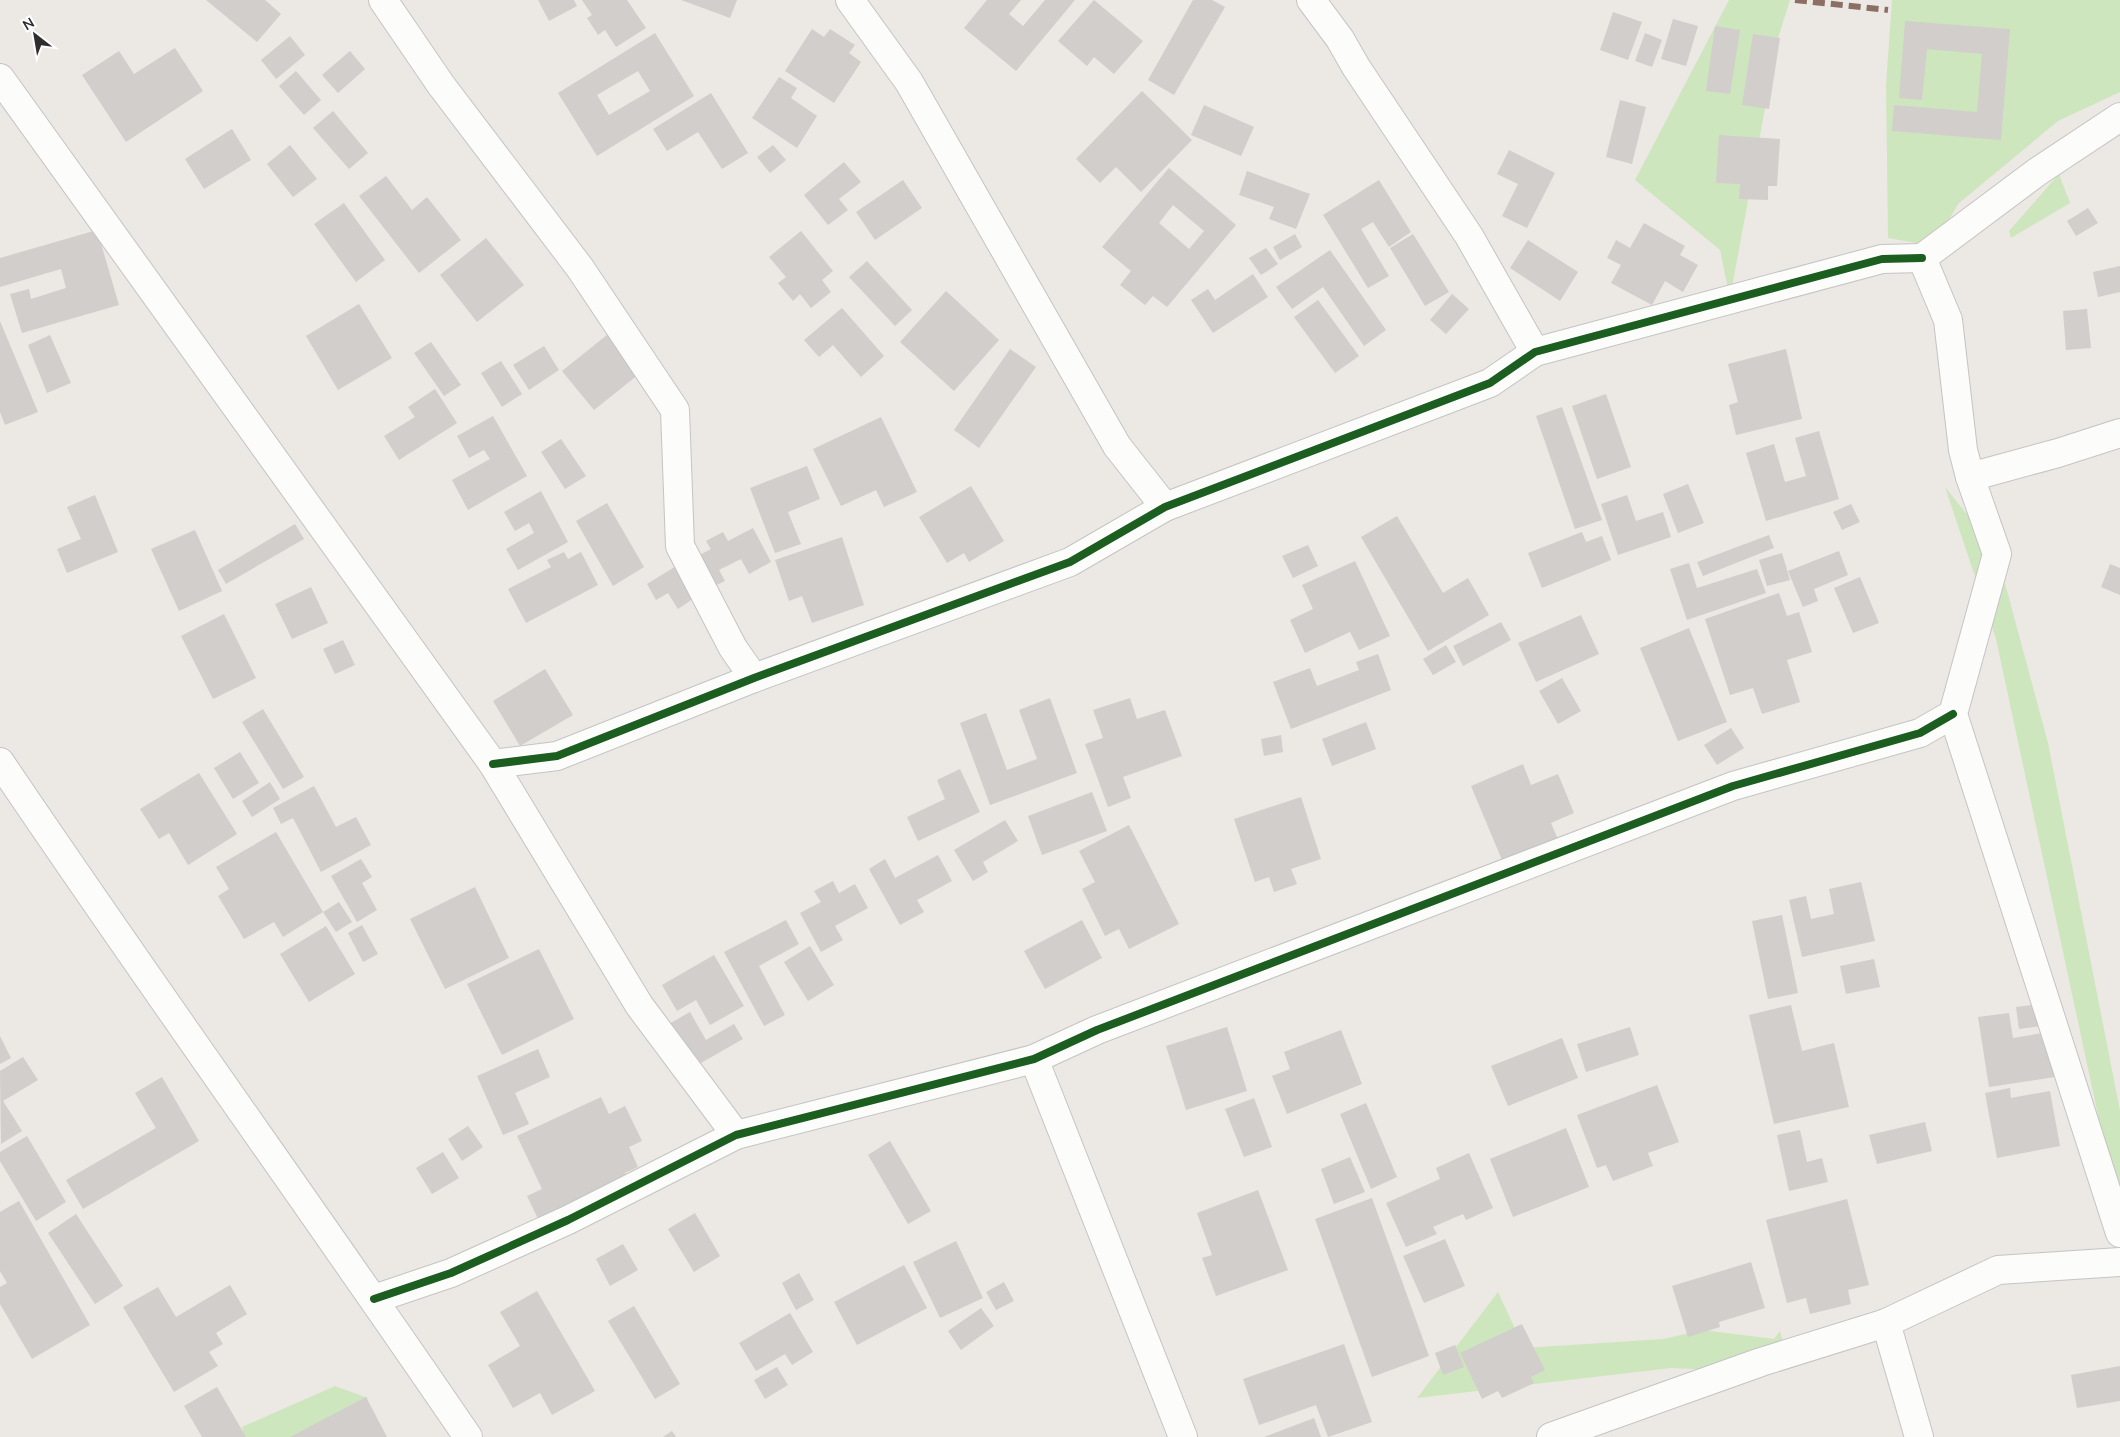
<svg xmlns="http://www.w3.org/2000/svg" width="2120" height="1437" viewBox="0 0 2120 1437" font-family="'Nunito Sans',sans-serif">
<style>
.green{fill:#cee6be}
.building{fill:#d1cecb;fill-rule:evenodd}
.lines{fill:none;stroke-linecap:round;stroke-linejoin:round}
.minor-casing{stroke:#c5c4c5;stroke-width:30}
.minor{stroke:#fcfcfb;stroke-width:28}
.quiet{stroke:#8d6e63;stroke-width:6;stroke-dasharray:12 6;stroke-linecap:butt}
.cycleway-casing{stroke:#fff;stroke-width:11}
.cycleway{stroke:#1b5e20;stroke-width:8}
</style>
<rect width="100%" height="100%" fill="#ece8e4"/>
<!-- green -->
<g class="green">
<path d="M1729,0H1790L1778,38L1730,298L1720,250L1635,180Z"/>
<path d="M1892,0H2120V92L2058,121L1958,204L1934,246L1888,238L1886,85Z"/>
<path d="M2059,174L2070,203L2011,238L2009,231Z"/>
<path d="M1945,487L1996,550L2048,743L2120,1111V1218L1996,639Z"/>
<path d="M1498,1292L1524,1348L1663,1339L1703,1330L1774,1339L1780,1331L1786,1352L1712,1370L1671,1368L1417,1398Z"/>
<path d="M335,1386L368,1398L347,1437H244L242,1427Z"/>
</g>
<!-- building -->
<g class="building">
<path d="M206,0H265L281,14L257,42Z"/>
<path d="M538,0H574L577,6L549,21Z"/>
<path d="M582,0H627L646,28L616,47L605,30L598,35L587,18L592,15Z"/>
<path d="M681,0H737L730,18Z"/>
<path d="M987,0H1021L1009,14L1023,26L1045,0H1075L1016,71L964,28Z"/>
<path d="M1094,0L1143,41L1114,74L1094,57L1087,66L1058,41Z"/>
<path d="M1193,0H1212L1225,7L1174,95L1148,80Z"/>
<path d="M1613,12L1642,22L1628,60L1600,50Z"/>
<path d="M1673,19L1698,26L1686,66L1661,59Z"/>
<path d="M1905,21L2010,29L2001,140L1892,131L1894,105L1977,112L1982,54L1927,49L1922,100L1899,98Z"/>
<path d="M1715,26L1740,30L1730,94L1706,91Z"/>
<path d="M812,29L824,37L830,29L855,45L849,53L861,62L834,103L785,71Z"/>
<path d="M655,33L694,96L597,156L558,93ZM638,71L650,91L609,115L597,95Z"/>
<path d="M1645,33L1662,40L1652,67L1635,61Z"/>
<path d="M1753,34L1780,38L1769,109L1742,105Z"/>
<path d="M290,36L305,55L276,79L261,60Z"/>
<path d="M175,48L203,91L126,142L82,75L119,51L134,74Z"/>
<path d="M350,51L365,69L338,93L322,75Z"/>
<path d="M296,71L321,100L304,115L279,86Z"/>
<path d="M779,77L797,88L791,98L817,116L797,148L752,118Z"/>
<path d="M1142,91L1192,140L1141,192L1116,167L1100,183L1076,159Z"/>
<path d="M711,93L748,153L722,169L698,132L667,151L653,129Z"/>
<path d="M1620,100L1646,107L1632,164L1606,157Z"/>
<path d="M1204,105L1254,127L1241,156L1191,135Z"/>
<path d="M333,111L368,153L349,169L313,128Z"/>
<path d="M232,129L251,160L204,189L185,159Z"/>
<path d="M1719,135L1780,139L1777,186H1768V200L1739,199L1740,184L1716,183Z"/>
<path d="M290,145L317,179L293,197L267,164Z"/>
<path d="M773,145L786,160L770,173L757,157Z"/>
<path d="M1509,150L1555,173L1527,228L1502,216L1518,184L1497,174Z"/>
<path d="M844,162L861,182L839,199L848,210L828,225L804,195Z"/>
<path d="M1169,168L1236,225L1167,307L1153,296L1145,305L1120,285L1131,271L1102,247ZM1173,205L1204,231L1189,249L1159,223Z"/>
<path d="M1247,171L1310,194L1296,229L1269,219L1274,207L1239,195Z"/>
<path d="M386,176L412,210L427,197L461,240L419,273L359,196Z"/>
<path d="M903,180L922,208L875,240L856,212Z"/>
<path d="M1379,180L1411,232L1389,247L1373,222L1361,229L1389,276L1368,288L1323,215Z"/>
<path d="M344,203L385,260L356,282L314,224Z"/>
<path d="M2088,208L2098,223L2076,236L2067,221Z"/>
<path d="M1644,223L1685,246L1680,255L1698,265L1683,292L1665,281L1652,305L1611,283L1621,265L1607,258L1616,240L1630,248Z"/>
<path d="M97,230L119,305L22,333L10,294L29,289L31,299L66,288L61,269L0,287V258Z"/>
<path d="M801,231L833,271L822,280L831,292L811,308L800,294L793,301L778,283L786,277L769,257Z"/>
<path d="M1295,234L1302,247L1280,260L1273,247Z"/>
<path d="M1413,234L1449,292L1425,306L1390,248Z"/>
<path d="M486,238L524,285L477,322L440,275Z"/>
<path d="M1528,240L1578,272L1560,301L1510,268Z"/>
<path d="M1266,248L1278,264L1261,275L1249,258Z"/>
<path d="M1330,250L1386,330L1364,346L1323,287L1292,309L1276,287Z"/>
<path d="M867,261L912,310L895,326L849,277Z"/>
<path d="M2120,266V292L2098,297L2093,272Z"/>
<path d="M1253,274L1268,297L1213,333L1191,300L1208,289L1215,300Z"/>
<path d="M946,291L999,340L954,391L900,342Z"/>
<path d="M1452,294L1469,309L1446,334L1430,320Z"/>
<path d="M1318,300L1359,356L1335,373L1294,317Z"/>
<path d="M359,304L392,358L338,390L306,336Z"/>
<path d="M842,308L884,356L861,377L833,345L819,357L804,340Z"/>
<path d="M2087,309L2091,348L2066,350L2063,311Z"/>
<path d="M0,321L38,412L5,425L0,412Z"/>
<path d="M50,335L71,383L47,393L28,345Z"/>
<path d="M607,335L639,374L594,410L562,371Z"/>
<path d="M431,342L461,385L444,396L414,353Z"/>
<path d="M544,346L559,370L529,390L513,365Z"/>
<path d="M1010,349L1036,367L979,448L954,430Z"/>
<path d="M1786,349L1802,419L1736,435L1729,405L1738,402L1728,364Z"/>
<path d="M501,361L522,394L502,407L481,373Z"/>
<path d="M435,389L457,423L399,460L384,436L415,417L408,407Z"/>
<path d="M1606,394L1631,467L1597,479L1572,406Z"/>
<path d="M1562,407L1602,520L1575,529L1536,416Z"/>
<path d="M493,416L527,476L468,510L452,480L490,459L484,450L469,458L457,436Z"/>
<path d="M881,417L917,492L884,507L876,490L841,506L813,449Z"/>
<path d="M1819,431L1839,499L1766,521L1746,453L1774,444L1785,482L1806,476L1795,438Z"/>
<path d="M561,439L586,476L565,489L541,452Z"/>
<path d="M807,466L820,499L788,512L801,544L775,553L750,488Z"/>
<path d="M1688,484L1704,523L1678,533L1663,494Z"/>
<path d="M971,486L1004,541L969,562L964,553L947,563L919,517Z"/>
<path d="M541,491L568,542L518,570L506,549L534,533L529,523L515,531L504,512Z"/>
<path d="M95,495L118,552L67,573L57,549L81,539L67,507Z"/>
<path d="M1627,495L1636,521L1663,512L1671,537L1618,555L1601,504Z"/>
<path d="M607,503L644,567L613,586L576,521Z"/>
<path d="M1851,504L1860,522L1842,530L1833,512Z"/>
<path d="M1397,516L1443,593L1468,578L1489,615L1428,651L1361,537Z"/>
<path d="M295,524L304,539L226,584L218,570Z"/>
<path d="M753,528L771,562L749,574L741,559L719,570L725,581L708,589L692,559L711,549L706,541L723,532L728,541Z"/>
<path d="M195,530L222,591L179,611L151,549Z"/>
<path d="M1582,532L1586,542L1602,536L1611,560L1542,588L1528,553Z"/>
<path d="M1769,535L1774,548L1703,576L1697,562Z"/>
<path d="M842,537L864,605L812,623L802,596L789,601L775,560Z"/>
<path d="M1308,545L1318,566L1293,578L1282,556Z"/>
<path d="M1839,551L1848,575L1814,589L1818,601L1803,607L1788,571Z"/>
<path d="M564,552L568,559L581,552L598,585L526,623L508,589L551,567L547,560Z"/>
<path d="M1782,553L1790,580L1767,586L1759,560Z"/>
<path d="M1355,561L1390,636L1359,650L1350,632L1305,653L1290,620L1313,609L1302,585Z"/>
<path d="M681,563L700,594L678,609L668,593L656,600L647,584Z"/>
<path d="M1689,563L1697,588L1757,569L1766,593L1687,620L1670,569Z"/>
<path d="M2110,564L2120,568V595L2101,587Z"/>
<path d="M1860,577L1879,623L1853,633L1834,588Z"/>
<path d="M311,587L328,623L292,639L275,604Z"/>
<path d="M1779,593L1787,616L1799,612L1812,652L1787,660L1800,702L1762,714L1753,688L1730,695L1705,619Z"/>
<path d="M224,614L256,678L213,699L181,636Z"/>
<path d="M1581,615L1599,654L1536,682L1518,643Z"/>
<path d="M1501,622L1511,640L1463,666L1453,646Z"/>
<path d="M1689,628L1727,722L1678,741L1640,648Z"/>
<path d="M343,640L355,665L335,674L323,649Z"/>
<path d="M1446,645L1456,662L1433,675L1423,659Z"/>
<path d="M1378,654L1391,690L1291,729L1273,682L1310,668L1317,686L1359,670L1356,662Z"/>
<path d="M545,669L573,715L520,746L493,701Z"/>
<path d="M1562,678L1581,711L1558,724L1539,691Z"/>
<path d="M1050,698L1077,773L990,805L960,723L986,713L1007,770L1037,759L1019,710Z"/>
<path d="M1130,698L1137,719L1165,710L1182,756L1123,777L1131,798L1108,807L1085,744L1103,738L1093,710Z"/>
<path d="M263,709L304,777L283,789L242,722Z"/>
<path d="M1366,722L1376,749L1332,766L1322,739Z"/>
<path d="M1731,728L1744,748L1717,765L1704,745Z"/>
<path d="M1281,735L1283,752L1264,756L1261,739Z"/>
<path d="M240,752L259,783L233,799L214,768Z"/>
<path d="M1523,764L1531,785L1558,774L1574,813L1551,823L1562,849L1507,872L1471,786Z"/>
<path d="M960,769L980,812L918,841L907,817L945,799L937,780Z"/>
<path d="M199,773L237,834L188,865L169,833L159,839L140,809Z"/>
<path d="M270,782L280,799L252,817L242,801Z"/>
<path d="M314,786L336,827L356,817L371,845L321,872L293,818L281,824L273,808Z"/>
<path d="M1092,792L1107,831L1042,855L1028,816Z"/>
<path d="M1301,797L1321,859L1291,869L1297,884L1274,892L1269,877L1255,882L1234,819Z"/>
<path d="M1005,820L1018,841L983,862L988,872L973,881L954,850Z"/>
<path d="M1129,825L1179,924L1129,949L1119,929L1105,936L1082,889L1095,882L1079,851Z"/>
<path d="M276,832L323,912L283,937L274,922L244,939L218,896L229,889L216,867Z"/>
<path d="M938,855L952,881L917,900L924,912L900,925L869,869L885,859L895,878Z"/>
<path d="M361,859L372,877L362,883L377,910L357,922L331,876Z"/>
<path d="M833,881L839,893L855,884L868,908L835,926L843,940L821,952L800,913L821,902L814,891Z"/>
<path d="M1861,882L1875,941L1802,957L1789,900L1806,896L1811,919L1834,914L1829,889Z"/>
<path d="M475,887L509,958L445,989L410,919Z"/>
<path d="M339,902L352,922L336,932L323,912Z"/>
<path d="M1782,915L1798,993L1768,999L1752,921Z"/>
<path d="M786,920L799,944L759,966L785,1015L764,1026L724,952Z"/>
<path d="M1082,920L1102,958L1045,989L1024,951Z"/>
<path d="M362,925L378,954L363,962L348,933Z"/>
<path d="M326,926L355,974L309,1002L280,954Z"/>
<path d="M810,946L834,985L808,1001L784,962Z"/>
<path d="M539,949L574,1019L502,1055L467,984Z"/>
<path d="M714,955L744,1006L710,1025L696,1000L677,1011L662,985Z"/>
<path d="M1874,959L1880,987L1846,994L1840,966Z"/>
<path d="M2039,1004L2042,1026L2019,1029L2016,1007Z"/>
<path d="M1791,1005L1802,1051L1834,1043L1849,1107L1774,1124L1749,1015Z"/>
<path d="M690,1012L706,1040L734,1024L743,1039L692,1068L667,1025Z"/>
<path d="M2009,1013L2013,1038L2048,1032L2055,1077L1989,1087L1978,1017Z"/>
<path d="M1227,1027L1247,1091L1186,1110L1166,1046Z"/>
<path d="M1630,1027L1639,1055L1586,1072L1577,1044Z"/>
<path d="M1341,1030L1362,1084L1287,1114L1272,1076L1290,1069L1284,1052Z"/>
<path d="M0,1036L11,1058L0,1064Z"/>
<path d="M1562,1038L1578,1078L1508,1106L1491,1066Z"/>
<path d="M538,1049L550,1077L515,1093L529,1124L503,1135L477,1076Z"/>
<path d="M23,1057L38,1080L3,1101L22,1131L1,1144L0,1071Z"/>
<path d="M162,1077L199,1141L83,1209L66,1180L156,1128L135,1093Z"/>
<path d="M1657,1085L1679,1142L1648,1153L1653,1166L1613,1181L1606,1165L1597,1168L1577,1115Z"/>
<path d="M2010,1088L2011,1098L2050,1091L2060,1146L1997,1158L1985,1093Z"/>
<path d="M601,1097L609,1114L625,1106L642,1141L629,1147L638,1167L625,1173L631,1185L542,1227L527,1196L542,1189L517,1136Z"/>
<path d="M1254,1098L1272,1147L1244,1157L1225,1109Z"/>
<path d="M1366,1103L1397,1177L1371,1189L1340,1114Z"/>
<path d="M1925,1122L1932,1151L1877,1164L1869,1135Z"/>
<path d="M468,1126L483,1147L462,1161L448,1139Z"/>
<path d="M1566,1128L1589,1187L1513,1217L1490,1159Z"/>
<path d="M1800,1130L1807,1162L1822,1158L1828,1182L1789,1191L1777,1135Z"/>
<path d="M27,1136L66,1202L36,1221L0,1161V1152Z"/>
<path d="M890,1141L931,1211L908,1224L868,1155Z"/>
<path d="M443,1152L459,1178L432,1194L416,1168Z"/>
<path d="M1469,1153L1493,1208L1466,1220L1463,1214L1433,1227L1437,1234L1406,1247L1386,1203L1440,1179L1436,1168Z"/>
<path d="M1350,1157L1365,1192L1334,1204L1321,1169Z"/>
<path d="M1258,1190L1288,1270L1216,1296L1202,1258L1212,1255L1197,1213Z"/>
<path d="M1372,1198L1429,1356L1372,1377L1315,1219Z"/>
<path d="M1847,1199L1869,1285L1848,1290L1851,1304L1810,1314L1806,1298L1787,1303L1766,1220Z"/>
<path d="M19,1201L90,1325L32,1359L0,1304V1287L7,1283L0,1271V1212Z"/>
<path d="M695,1213L720,1256L694,1272L668,1229Z"/>
<path d="M76,1214L123,1286L95,1304L48,1233Z"/>
<path d="M1445,1239L1465,1286L1424,1303L1403,1256Z"/>
<path d="M956,1241L983,1298L940,1318L913,1262Z"/>
<path d="M623,1244L638,1270L610,1286L596,1259Z"/>
<path d="M1751,1262L1765,1308L1719,1322L1720,1327L1688,1337L1672,1286Z"/>
<path d="M904,1265L927,1308L857,1345L834,1302Z"/>
<path d="M799,1273L814,1300L796,1310L782,1283Z"/>
<path d="M1004,1282L1014,1301L996,1310L986,1292Z"/>
<path d="M230,1285L247,1314L216,1333L223,1344L209,1352L218,1366L174,1392L123,1307L158,1287L176,1317Z"/>
<path d="M537,1291L595,1391L552,1415L540,1393L513,1408L488,1365L520,1346L500,1312Z"/>
<path d="M634,1306L680,1384L655,1399L608,1321Z"/>
<path d="M981,1308L994,1326L961,1350L948,1331Z"/>
<path d="M790,1313L813,1352L792,1365L785,1354L756,1371L739,1343Z"/>
<path d="M1522,1324L1545,1370L1531,1377L1534,1383L1502,1398L1498,1391L1482,1399L1460,1353Z"/>
<path d="M1344,1344L1372,1422L1328,1437L1316,1405L1259,1425L1243,1379Z"/>
<path d="M1455,1345L1464,1367L1443,1375L1435,1353Z"/>
<path d="M2120,1366V1401L2077,1408L2071,1375Z"/>
<path d="M777,1367L788,1385L765,1399L754,1380Z"/>
<path d="M217,1387L246,1437H202L184,1406Z"/>
<path d="M366,1397L387,1437H290Z"/>
<path d="M1314,1418L1321,1437H1264Z"/>
<path d="M672,1431L676,1437H663Z"/>
</g>
<g class="lines">
<defs>
<g id="minor">
<path d="M383,0L441,85L580,268L675,410L680,546L733,648L754,678"/>
<path d="M850,0L909,82L1117,446L1165,507"/>
<path d="M1311,0L1340,39L1356,67L1469,236L1535,352"/>
<path d="M0,78L493,764L639,1005L736,1135"/>
<path d="M2120,117L2037,172L1922,258L1948,320L1963,450L1970,477L1997,554L1953,714L2120,1233"/>
<path d="M1970,477L2058,453L2120,433"/>
<path d="M0,762C153,989 314,1211 468,1437"/>
<path d="M493,764L557,756L754,678L1070,562L1165,507L1490,383L1535,352L1882,259L1922,258"/>
<path d="M1034,1059L1183,1437"/>
<path d="M374,1299L451,1273L568,1220L736,1135L1034,1059L1097,1030L1733,786L1920,733L1953,714"/>
<path d="M1886,1323L1919,1437"/>
<path d="M1551,1437L1761,1362L1886,1323L1998,1270L2120,1262"/>
</g>
</defs>
<!-- minor casing -->
<use href="#minor" class="minor-casing"/>
<!-- minor -->
<use href="#minor" class="minor"/>
<!-- quiet -->
<path class="quiet" d="M1795,0L1888,10"/>
<defs>
<g id="cycleway">
<path d="M493,764L557,756L754,678L1070,562L1165,507L1490,383L1535,352L1882,259L1922,258"/>
<path d="M374,1299L451,1273L568,1220L736,1135L1034,1059L1097,1030L1733,786L1920,733L1953,714"/>
</g>
</defs>
<!-- cycleway casing -->
<use href="#cycleway" class="cycleway-casing"/>
<!-- cycleway -->
<use href="#cycleway" class="cycleway"/>
</g>
<!-- north arrow -->
<g transform="translate(35 35) rotate(329)" stroke="#ffffff" stroke-width="4" paint-order="stroke">
<path d="M0-4L9 19L0 12L-9 19Z" fill="#2e2e2e"/>
<text y="-8" font-size="14" font-weight="bold" text-anchor="middle" fill="#2e2e2e">N</text>
</g>
</svg>
